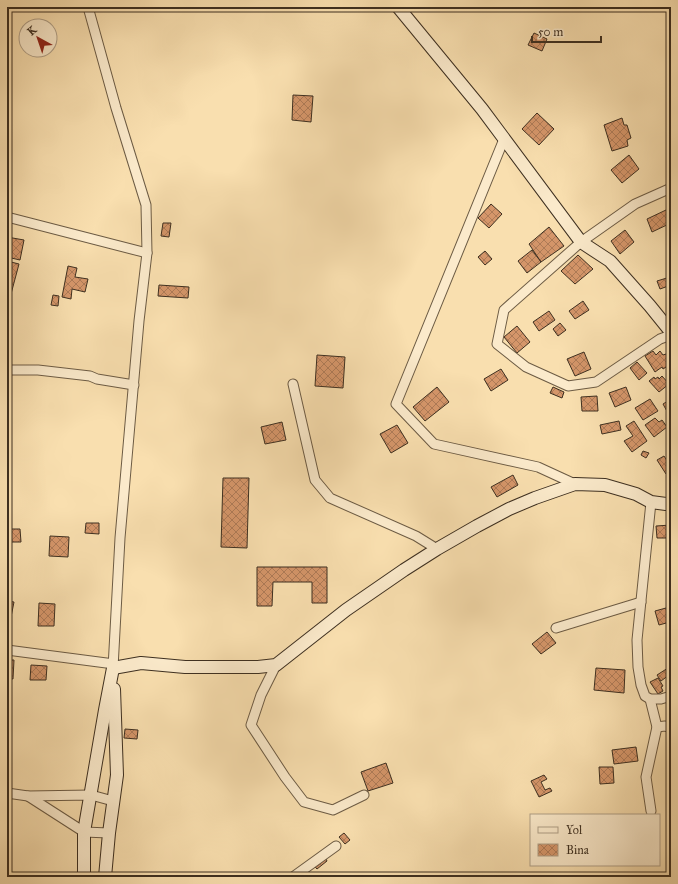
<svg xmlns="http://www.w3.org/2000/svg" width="678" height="884" viewBox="0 0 678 884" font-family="'IM FELL Great Primer',serif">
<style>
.building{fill:url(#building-cross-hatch);stroke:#3d2f20}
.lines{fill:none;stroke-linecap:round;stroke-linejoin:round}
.street-casing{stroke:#6c5b44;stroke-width:11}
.secondary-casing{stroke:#3d2f20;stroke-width:14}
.street{stroke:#fbeacb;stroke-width:9}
.secondary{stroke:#fbeacb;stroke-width:12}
</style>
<defs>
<pattern id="building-cross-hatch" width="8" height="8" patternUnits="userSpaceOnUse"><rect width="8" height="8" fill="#d5966a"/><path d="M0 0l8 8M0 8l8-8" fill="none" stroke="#ae7b57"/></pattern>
</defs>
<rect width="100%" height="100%" fill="#f9dfaf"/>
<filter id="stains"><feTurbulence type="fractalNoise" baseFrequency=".005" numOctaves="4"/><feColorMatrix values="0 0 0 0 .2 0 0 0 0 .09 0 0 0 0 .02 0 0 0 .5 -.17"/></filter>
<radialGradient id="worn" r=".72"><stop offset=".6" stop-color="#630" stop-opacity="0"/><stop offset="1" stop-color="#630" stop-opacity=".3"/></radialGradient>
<!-- building -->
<g class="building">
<path d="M534,33L547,39L542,51L528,45Z"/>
<path d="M293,95L313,96L311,122L292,120Z"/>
<path d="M537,113L554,129L539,145L522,129Z"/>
<path d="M622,118L624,125H627L631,138L627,140L628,146L612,151L604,125Z"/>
<path d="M629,155L639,169L622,183L611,170Z"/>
<path d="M491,204L502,214L489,228L478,218Z"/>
<path d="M666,210L671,220V223L652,232L647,219Z"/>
<path d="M163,223H171L169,237L161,236Z"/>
<path d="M549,227L564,246L541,262L529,244Z"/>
<path d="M625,230L634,242L620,254L611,241Z"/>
<path d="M7,237L24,240L20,260L7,257Z"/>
<path d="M532,250L541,262L527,273L518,261Z"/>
<path d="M485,251L492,259L485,265L478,257Z"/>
<path d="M578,255L593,269L575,284L561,271Z"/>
<path d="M7,261L19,264L11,294L7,293Z"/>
<path d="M68,266L77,268L75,277L88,279L85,292L72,289L71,299L62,297Z"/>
<path d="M670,277L671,285L660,289L657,281Z"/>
<path d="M159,285L189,287L188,298L158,296Z"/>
<path d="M53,295L59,296L58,306L51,305Z"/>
<path d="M583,301L589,310L575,319L569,311Z"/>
<path d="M549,311L555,320L539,331L533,322Z"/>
<path d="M560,323L566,330L558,336L553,329Z"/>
<path d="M517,326L530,342L517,353L504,337Z"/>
<path d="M653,351L656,355L660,351L663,355L666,354L671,362V364L663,369L662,367L655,372L645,356Z"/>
<path d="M584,352L591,369L575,376L567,359Z"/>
<path d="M317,355L345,357L343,388L315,386Z"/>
<path d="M637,362L647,373L639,380L630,368Z"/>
<path d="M501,369L508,380L491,391L484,379Z"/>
<path d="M662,376L669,384L659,392L649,381L654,377L655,379L658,377L659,379Z"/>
<path d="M437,387L449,402L425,421L413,407Z"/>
<path d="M553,387L564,392L562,398L550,393Z"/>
<path d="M626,387L631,400L615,407L609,393Z"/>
<path d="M597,396L598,411H582L581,397Z"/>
<path d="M650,399L658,411L643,420L635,408Z"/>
<path d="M671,399V414L669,415L663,404Z"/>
<path d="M655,418L659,422L662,420L667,427L654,437L645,425Z"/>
<path d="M619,421L621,430L602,434L600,425Z"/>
<path d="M634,421L647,441L632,452L624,441L633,436L626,426Z"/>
<path d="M282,422L286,440L265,444L261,427Z"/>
<path d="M397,425L408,443L391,453L380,434Z"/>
<path d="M643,451L649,453L646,458L641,455Z"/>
<path d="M664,456L671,467V471L666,474L657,460Z"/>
<path d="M513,475L518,485L497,497L491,487Z"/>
<path d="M223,478H249L247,548L221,547Z"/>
<path d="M86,523H99V534L85,533Z"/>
<path d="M671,525V535L667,536V538H657L656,526Z"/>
<path d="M11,529H20L21,542H11Z"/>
<path d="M50,536L69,537L68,557L49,556Z"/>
<path d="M257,567H327V603H312V582H273L272,606H257Z"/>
<path d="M7,601L14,602L11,617H7Z"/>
<path d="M39,603L55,604L54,626H38Z"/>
<path d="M666,608L670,622L659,625L655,611Z"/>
<path d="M547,632L556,643L541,654L532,644Z"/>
<path d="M7,660H14L13,679L7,678Z"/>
<path d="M31,665L47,666L46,680H30Z"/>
<path d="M671,666V678L669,675L661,681L657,675Z"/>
<path d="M596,668L625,670L624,693L594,690Z"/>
<path d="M658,678L663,686L661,687L663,691L658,694L650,682Z"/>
<path d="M125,729L138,730L137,739L124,738Z"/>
<path d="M636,747L638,761L614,764L612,750Z"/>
<path d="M386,763L393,783L368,791L361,772Z"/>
<path d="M599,767H613L614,783L600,784Z"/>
<path d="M544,775L547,779L541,782L545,790L550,788L552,791L539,797L531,781Z"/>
<path d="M344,833L350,840L345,844L339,837Z"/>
<path d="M325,857L327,861L317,869L314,866Z"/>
</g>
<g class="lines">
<defs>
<g id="street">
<path d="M88,7L116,108L146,205L147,253L139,321L120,538L113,668"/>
<path d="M504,139L396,404L434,444L538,467L575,484"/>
<path d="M671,188L635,204L581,242L504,310L497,344L526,367L568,386L596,382L660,339L671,335"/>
<path d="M7,217L147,253"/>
<path d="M7,370H38L90,376L97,379L134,385"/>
<path d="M293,384L315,480L330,498L416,536L437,549"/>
<path d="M651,502L637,640L638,667L641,685L645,696L650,699H661L671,696"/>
<path d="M556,628L641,602"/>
<path d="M7,650L114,664"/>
<path d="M276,665L261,695L251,725L285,777L304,802L333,810L364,795"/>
<path d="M650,699L657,727L646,777L651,811"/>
<path d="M657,727L665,726L671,728"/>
<path d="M7,793L28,796L91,795L113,801"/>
<path d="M28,796L84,832L109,833"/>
<path d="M293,877L336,846"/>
</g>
<g id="secondary">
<path d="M398,7L482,109L581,242L610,261L650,306L671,332"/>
<path d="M113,668L141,663L185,667H258L276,665L346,610L404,570L437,549L477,526L509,509L535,498L575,484L605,485L636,494L651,502L666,504L671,503"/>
<path d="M84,877V832L105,710L113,668"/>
<path d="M105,877L109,833L117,775L114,689"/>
</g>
</defs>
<!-- street casing -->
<use href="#street" class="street-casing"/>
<!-- secondary casing -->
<use href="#secondary" class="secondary-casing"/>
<!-- street -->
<use href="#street" class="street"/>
<!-- secondary -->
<use href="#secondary" class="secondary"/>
</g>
<!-- margin -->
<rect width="678" height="884" fill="none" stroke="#f9dfaf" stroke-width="24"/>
<rect x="8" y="8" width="662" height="868" fill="none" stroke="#3d2f20" stroke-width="2"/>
<rect x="12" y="12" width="654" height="860" fill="none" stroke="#3d2f20"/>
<!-- legend -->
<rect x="530" y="814" width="130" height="52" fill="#fbeacb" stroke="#af9f87"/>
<rect x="538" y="827" width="20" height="6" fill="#fbeacb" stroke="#af9f87"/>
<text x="566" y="834" font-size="12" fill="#3d2f20">Yol</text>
<rect x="538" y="844" width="20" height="12" fill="url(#building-cross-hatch)" stroke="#af9f87"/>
<text x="566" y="854" font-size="12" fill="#3d2f20">Bina</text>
<!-- north arrow -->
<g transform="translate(38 38) rotate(320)"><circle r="19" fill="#fbeacb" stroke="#af9f87"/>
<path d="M0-3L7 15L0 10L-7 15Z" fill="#8f2418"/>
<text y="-6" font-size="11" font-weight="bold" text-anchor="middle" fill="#3d2f20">K</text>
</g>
<!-- scale -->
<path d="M532 36v6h69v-6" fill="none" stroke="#3d2f20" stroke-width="2"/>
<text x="538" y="36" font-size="12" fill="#3d2f20" stroke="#fbeacb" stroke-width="3" paint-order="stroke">50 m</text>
<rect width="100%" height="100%" filter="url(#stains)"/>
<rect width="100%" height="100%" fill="url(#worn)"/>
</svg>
